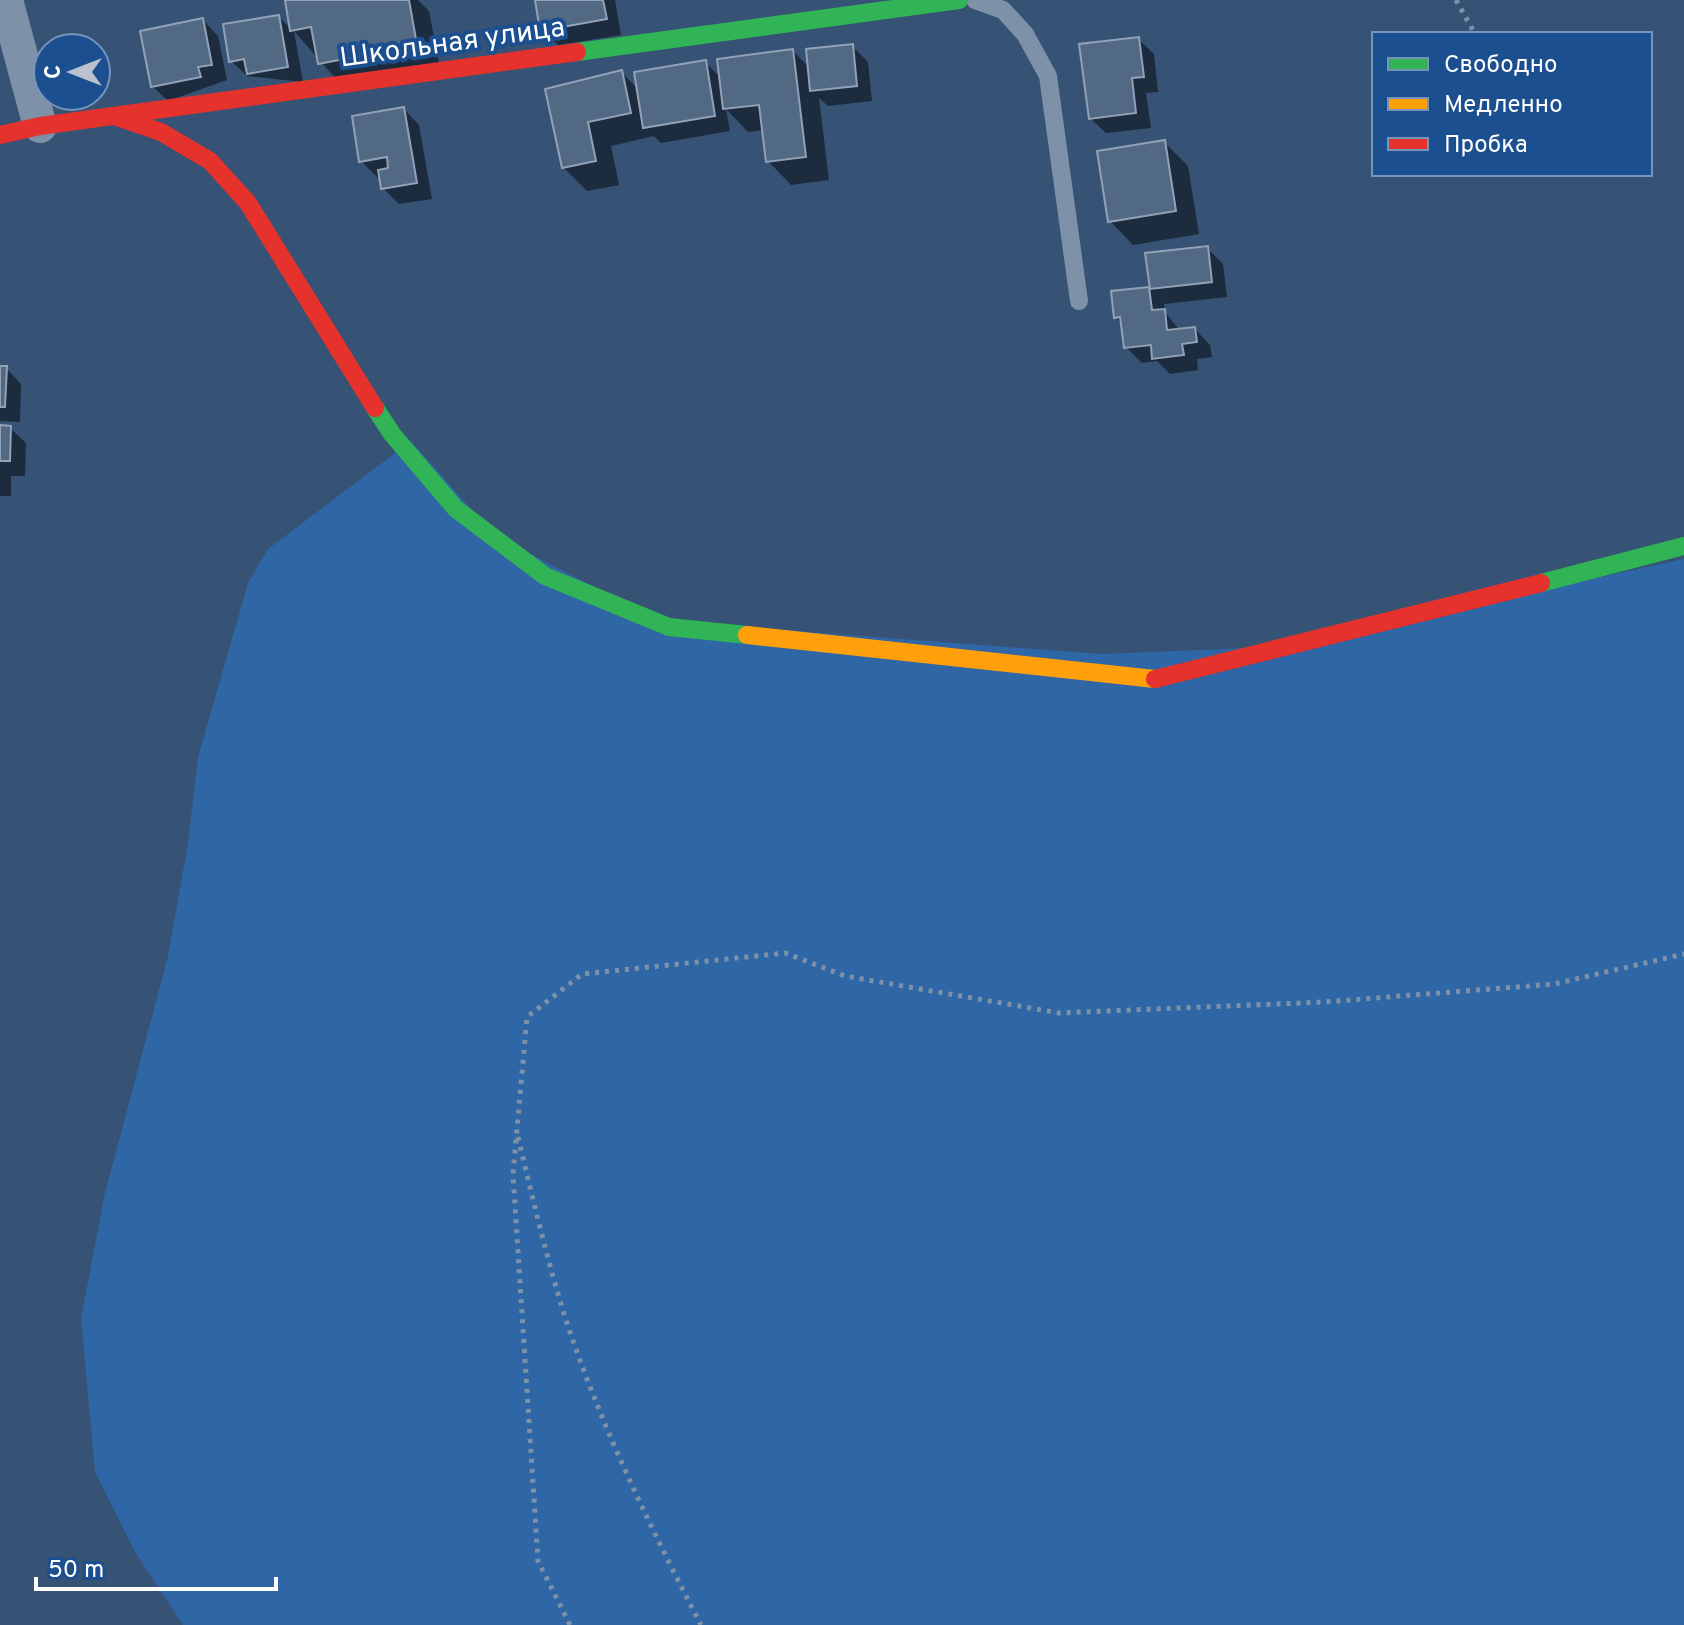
<svg xmlns="http://www.w3.org/2000/svg" width="1684" height="1625" viewBox="0 0 1684 1625" font-family="Overpass,sans-serif">
<style>
.green{fill:#2f66a5}
.shadow{fill:#0007}
.building{fill:#526984;stroke:#92a2b6;stroke-width:2}
.lines{fill:none;stroke-linecap:round;stroke-linejoin:round}
.path{stroke:#7d92a8;stroke-width:5;stroke-dasharray:4 6;stroke-linecap:butt}
.lane{stroke:#7d92a8;stroke-width:18}
.street{stroke:#7d92a8;stroke-width:34}
.fast{stroke:#30b455;stroke-width:18}
.slow{stroke:#ff9f0a;stroke-width:18}
.jam{stroke:#e5322d;stroke-width:18}
.labels{text-anchor:middle;stroke-width:8;stroke-linejoin:round;paint-order:stroke}
.street-label{font-size:28px;fill:#fff;stroke:#1b4f8f}
</style>
<rect width="100%" height="100%" fill="#365274"/>
<!-- green -->
<path class="green" d="M411,441L494,535L660,621L1102,654L1275,647L1684,559V1625H183L135,1552L95,1472L81,1318L105,1193L168,956L188,843L198,757L248,583L268,549Z"/>
<!-- shadow -->
<g class="shadow">
<path d="M287,0H418L429,11L440,68L343,87L294,31L303,82L247,76L231,61L279,17L293,31Z"/>
<path d="M537,0H615L621,35L558,45L542,30Z"/>
<path d="M203,20L218,36L227,80L168,101L152,86Z"/>
<path d="M1138,39L1154,54L1158,92L1146,93L1151,128L1106,133L1090,118Z"/>
<path d="M852,46L868,62L872,101L828,106L819,98L829,180L791,185L768,161L764,130L748,132L726,109L730,131L661,143L654,136L611,146L619,185L587,191L563,167L548,91L621,72L639,90L705,62L721,78L793,51L810,68Z"/>
<path d="M404,109L419,125L432,199L399,204L383,188L381,176L377,177L361,161Z"/>
<path d="M1164,142L1188,166L1199,234L1133,245L1110,221Z"/>
<path d="M1207,248L1223,264L1227,297L1164,304L1165,312L1180,331L1195,329L1210,345L1212,357L1197,359L1198,370L1170,374L1157,361L1142,363L1126,347L1123,325L1115,317L1113,293L1151,289Z"/>
<path d="M0,368H6L21,384L20,422L0,421Z"/>
<path d="M0,427L10,428L26,443L25,476H11V496H0Z"/>
</g>
<!-- building -->
<g class="building">
<path d="M285,0H409L417,45L318,64L311,27L290,31Z"/>
<path d="M535,0H603L607,19L540,31Z"/>
<path d="M279,15L288,67L247,74L244,59L229,62L223,24Z"/>
<path d="M203,18L212,65L198,67L201,77L151,87L140,31Z"/>
<path d="M1139,37L1144,77L1132,78L1136,113L1089,119L1079,44Z"/>
<path d="M853,44L857,86L810,91L806,49Z"/>
<path d="M793,49L806,157L766,162L759,105L723,109L717,59Z"/>
<path d="M706,60L715,116L643,128L634,72Z"/>
<path d="M622,70L631,113L588,122L596,161L562,168L545,89Z"/>
<path d="M404,107L417,183L381,189L378,170L388,168L387,157L359,162L352,116Z"/>
<path d="M1165,140L1176,211L1108,222L1097,151Z"/>
<path d="M1208,246L1212,282L1150,289L1145,253Z"/>
<path d="M1149,287L1152,310L1165,309L1167,330L1195,327L1197,342L1182,344L1184,355L1152,359L1151,345L1124,348L1120,317L1114,318L1111,291Z"/>
<path d="M0,366H7L5,407H0Z"/>
<path d="M0,425L11,426L10,461H0Z"/>
</g>
<g class="lines">
<!-- path -->
<g class="path">
<path d="M1456,0L1475,34"/>
<path d="M518,1137C537,1216 555,1296 584,1371C617,1459 658,1542 701,1625"/>
<path d="M570,1625L538,1561L513,1174L527,1017L582,974L785,953L845,976L1059,1013L1324,1002L1554,984L1684,954"/>
</g>
<!-- lane -->
<path class="lane" d="M975,0L1003,10L1025,34L1048,76L1079,301"/>
<!-- street -->
<path class="street" d="M6,0L40,126"/>
<!-- fast -->
<g class="fast">
<path d="M577,52L959,0"/>
<path d="M375,408L392,434L456,509L545,576L669,627L747,635"/>
<path d="M1541,583L1684,546"/>
</g>
<!-- slow -->
<path class="slow" d="M747,635L1155,679"/>
<!-- jam -->
<g class="jam">
<path d="M114,116L161,132L210,161L248,203L375,408"/>
<path d="M0,135L40,126L577,52"/>
<path d="M1155,679L1541,583"/>
</g>
</g>
<g class="labels">
<!-- street labels -->
<g class="street-label">
<text transform="translate(452 41) rotate(-8)" y="10">Школьная улица</text>
</g>
</g>
<!-- legend -->
<rect x="1372" y="32" width="280" height="144" fill="#1b4f8f" stroke="#7695bc" stroke-width="2"/>
<rect x="1388" y="58" width="40" height="12" fill="#30b455" stroke="#7695bc" stroke-width="2"/>
<text x="1444" y="72" font-size="24" fill="#ffffff">Свободно</text>
<rect x="1388" y="98" width="40" height="12" fill="#ff9f0a" stroke="#7695bc" stroke-width="2"/>
<text x="1444" y="112" font-size="24" fill="#ffffff">Медленно</text>
<rect x="1388" y="138" width="40" height="12" fill="#e5322d" stroke="#7695bc" stroke-width="2"/>
<text x="1444" y="152" font-size="24" fill="#ffffff">Пробка</text>
<!-- north arrow -->
<g transform="translate(72 72) rotate(270)"><circle r="38" fill="#1b4f8f" stroke="#7695bc" stroke-width="2"/>
<path d="M0-6L14 30L0 20L-14 30Z" fill="#b9c2ce"/>
<text y="-12" font-size="22" font-weight="bold" text-anchor="middle" fill="#ffffff">С</text>
</g>
<!-- scale -->
<path d="M36 1577v12h240v-12" fill="none" stroke="#ffffff" stroke-width="4"/>
<text x="48" y="1577" font-size="24" fill="#ffffff" stroke="#1b4f8f" stroke-width="6" paint-order="stroke">50 m</text>
</svg>
